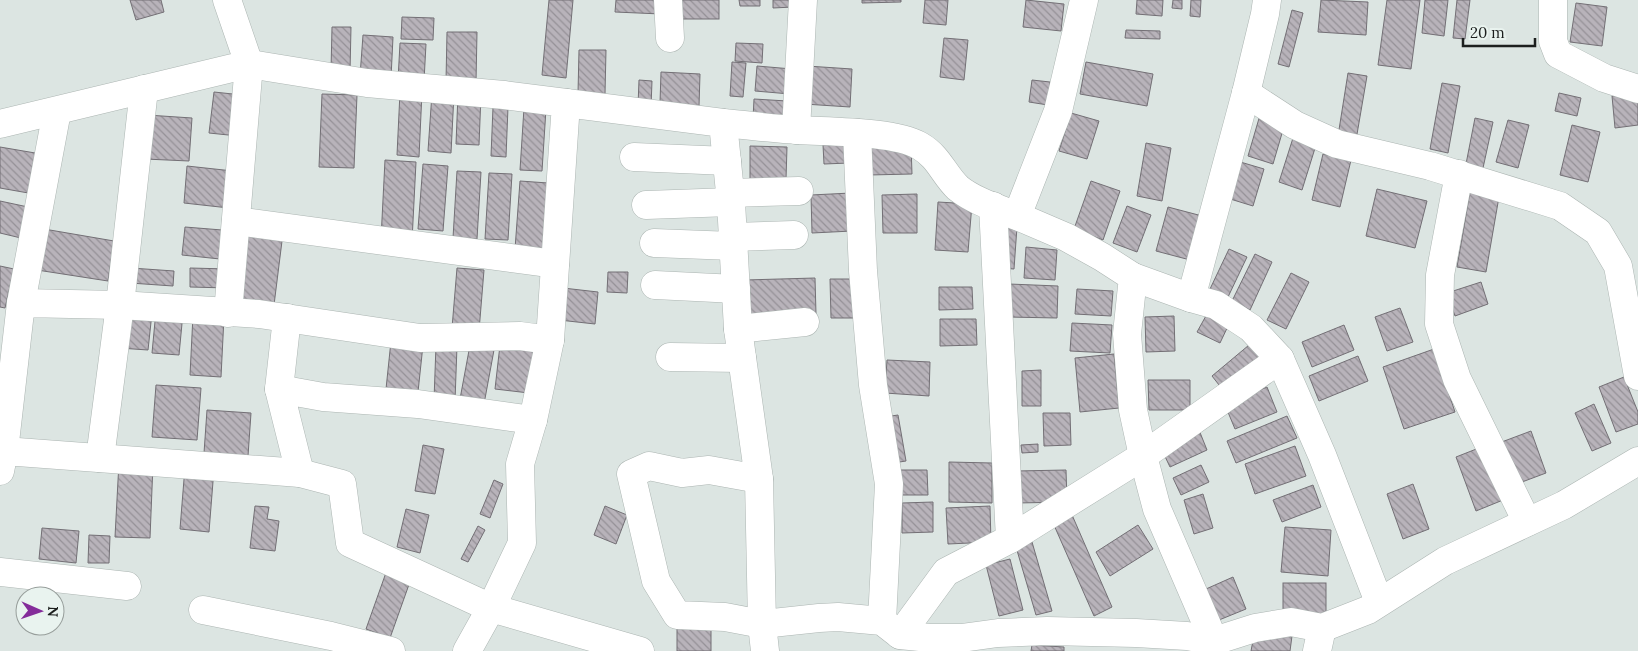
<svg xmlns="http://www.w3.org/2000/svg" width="1638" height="651" viewBox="0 0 1638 651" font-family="Lora,serif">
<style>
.building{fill:url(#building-back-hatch);stroke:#736f75}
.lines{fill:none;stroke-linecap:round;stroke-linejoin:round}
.minor-casing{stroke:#acb5b2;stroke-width:29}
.minor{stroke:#fff;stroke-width:28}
</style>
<defs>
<pattern id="building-back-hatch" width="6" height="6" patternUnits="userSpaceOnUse" patternTransform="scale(1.25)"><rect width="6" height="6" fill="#b8b3ba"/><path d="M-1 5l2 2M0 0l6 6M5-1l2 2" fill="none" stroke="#959197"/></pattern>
</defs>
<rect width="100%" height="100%" fill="#dce5e2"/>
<!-- building -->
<g class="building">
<path d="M130,0H161L164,12L136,20Z"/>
<path d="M549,0H573L566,78L542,75Z"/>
<path d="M616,0H661V14L615,12Z"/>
<rect x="680" y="0" width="39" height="19"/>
<path d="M739,0H760V6H740Z"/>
<path d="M773,0H793V7L773,8Z"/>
<path d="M862,0H901V2L862,3Z"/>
<path d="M925,0H948L946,25L923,23Z"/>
<path d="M1026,0L1064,4L1061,31L1023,27Z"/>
<path d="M1137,0H1163L1162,16L1136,14Z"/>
<path d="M1173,0H1182V9L1172,8Z"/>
<path d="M1191,0H1201L1200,17L1190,16Z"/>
<path d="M1321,0L1368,2L1366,35L1318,32Z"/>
<path d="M1387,0H1420L1411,69L1378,65Z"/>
<path d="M1425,0H1448L1444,36L1422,33Z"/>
<path d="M1457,0H1470L1465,39L1453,38Z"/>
<path d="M1576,3L1607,7L1602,46L1570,42Z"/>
<path d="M1292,10L1303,13L1289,67L1278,64Z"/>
<path d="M402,17L434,18L433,40L401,39Z"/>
<path d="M332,27H351L350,72L331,71Z"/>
<path d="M1126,30L1160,31V39L1125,38Z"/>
<path d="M447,32H477L476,82L446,81Z"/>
<path d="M363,35L393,37L391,78L360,76Z"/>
<path d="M944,38L968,40L964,80L940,77Z"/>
<path d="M400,43L426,44L424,81L398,80Z"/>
<path d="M736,43L763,44L762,63L735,61Z"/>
<path d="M579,50H606L605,94L578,93Z"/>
<path d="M732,62L746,63L743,97L730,96Z"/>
<path d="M1086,62L1153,74L1147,106L1080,94Z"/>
<path d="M757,66L792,69L790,94L755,91Z"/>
<path d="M807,66L852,69L850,107L804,104Z"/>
<path d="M661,72L700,74L699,106L660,103Z"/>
<path d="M1348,73L1367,76L1356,140L1338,136Z"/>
<path d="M639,80L652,81L651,107L638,106Z"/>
<path d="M1032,80L1050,82L1048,105L1029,102Z"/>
<path d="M1442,83L1460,86L1448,153L1430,149Z"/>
<path d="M214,92L242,95L238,136L209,133Z"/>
<path d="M400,92H422L419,157L397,155Z"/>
<path d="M432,93L454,94L451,153L428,151Z"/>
<path d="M1559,93L1581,98L1577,116L1555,111Z"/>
<path d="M322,94L357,95L354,168L319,167Z"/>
<path d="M458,94L481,95L479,145L456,144Z"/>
<path d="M1638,94V125L1615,128L1612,96Z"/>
<path d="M754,99L787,101L786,122L753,119Z"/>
<path d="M493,107H508L506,157L491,156Z"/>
<path d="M524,108L546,109L542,171L520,170Z"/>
<path d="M1071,113L1099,121L1087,159L1059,151Z"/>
<path d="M147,115L192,118L189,161L145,159Z"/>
<path d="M1260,115L1285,123L1273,164L1248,156Z"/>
<path d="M1475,118L1493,122L1483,168L1466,164Z"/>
<path d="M1508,120L1529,125L1518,168L1496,162Z"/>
<path d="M1572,125L1600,132L1588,182L1560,175Z"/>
<path d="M1293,138L1316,145L1302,190L1279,182Z"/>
<path d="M1146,143L1171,148L1162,201L1137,196Z"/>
<path d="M848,144L849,163L824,164L823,145Z"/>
<path d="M869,145H911L912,174L869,175Z"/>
<path d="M750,146L787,147L786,179H750Z"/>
<path d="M0,147L41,154L34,194L0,188Z"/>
<path d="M1323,154L1351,160L1340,207L1312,200Z"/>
<path d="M385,160L416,162L412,241L381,239Z"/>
<path d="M1237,161L1264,169L1253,206L1227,198Z"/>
<path d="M423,164L448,166L443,231L418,229Z"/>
<path d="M187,166L233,171L229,208L184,203Z"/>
<path d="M457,171L481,172L477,239L453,238Z"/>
<path d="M489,173L512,174L508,240L485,239Z"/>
<path d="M520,181L548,183L544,251L515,249Z"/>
<path d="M1091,181L1120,191L1103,240L1074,229Z"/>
<path d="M1471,186L1500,191L1486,272L1457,267Z"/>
<path d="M1377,189L1427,201L1415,248L1366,236Z"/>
<path d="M851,193L852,231L812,233L811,195Z"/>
<path d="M917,194V233H883L882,195Z"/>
<path d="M0,201L28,207L21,238L0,233Z"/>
<path d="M938,202L972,204L968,252L935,250Z"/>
<path d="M1127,206L1151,215L1137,252L1113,243Z"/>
<path d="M1168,207L1206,217L1194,261L1156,251Z"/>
<path d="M1003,226L1017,227L1014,269L1000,268Z"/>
<path d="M185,227L222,230L220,259L182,255Z"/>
<path d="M44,229L114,241L108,281L37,270Z"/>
<path d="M245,229L283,233L274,305L237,300Z"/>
<path d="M1026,247L1057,250L1055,280L1024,278Z"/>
<path d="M1229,249L1247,257L1228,297L1210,289Z"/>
<path d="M1255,254L1272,262L1250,310L1232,301Z"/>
<path d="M0,266L14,269L5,308L0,307Z"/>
<path d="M131,268L174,271L173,286L130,283Z"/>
<path d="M190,268L228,269V288L190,287Z"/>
<path d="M457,268L484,270L479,331L452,328Z"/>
<path d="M608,272H628L627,293L607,292Z"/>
<path d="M1291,273L1309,282L1286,329L1267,320Z"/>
<path d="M815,278L816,314L747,316L745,280Z"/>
<path d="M830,279H857L858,318H831Z"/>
<path d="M1481,282L1488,304L1455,316L1447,293Z"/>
<path d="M1009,284L1058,286L1057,318L1008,317Z"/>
<path d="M939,287H972L973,309L939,310Z"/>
<path d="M563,288L598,292L595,324L559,320Z"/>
<path d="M1077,289L1113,291L1111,316L1075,314Z"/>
<path d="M1400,308L1413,342L1387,351L1375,317Z"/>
<path d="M123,311L152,313L148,350L119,348Z"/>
<path d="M156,311L183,313L179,355L152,353Z"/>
<path d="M1207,314L1229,324L1220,343L1197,332Z"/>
<path d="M193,315L224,317L221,377L190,375Z"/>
<path d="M1174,316L1175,351L1146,352L1145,317Z"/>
<path d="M940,319H976L977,345L940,346Z"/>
<path d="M1072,323L1112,325L1110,353L1070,351Z"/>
<path d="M1344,325L1354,350L1312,367L1302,342Z"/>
<path d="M1255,340L1266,354L1223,390L1212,376Z"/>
<path d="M391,341L423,345L418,392L386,389Z"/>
<path d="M436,345L457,346L455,401L434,400Z"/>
<path d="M470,345L494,350L484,404L460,399Z"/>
<path d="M500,345L534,349L529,393L495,389Z"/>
<path d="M1434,349L1455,412L1404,429L1383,367Z"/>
<path d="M1114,354L1119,408L1080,412L1075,358Z"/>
<path d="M1358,356L1368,381L1319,401L1309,376Z"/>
<path d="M887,360L930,362L929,396L885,393Z"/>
<path d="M1041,370V406H1022V371Z"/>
<path d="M1624,377L1638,412V424L1616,432L1599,387Z"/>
<path d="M1148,380H1190V410H1149Z"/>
<path d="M156,385L201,388L197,440L152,437Z"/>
<path d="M1267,387L1277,412L1235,429L1225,405Z"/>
<path d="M1594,404L1611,443L1592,451L1575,413Z"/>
<path d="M207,410L251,413L248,456L204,453Z"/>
<path d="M1043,413H1070L1071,445L1044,446Z"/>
<path d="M898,415L906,461L893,463L885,417Z"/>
<path d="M1287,416L1297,438L1236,463L1227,441Z"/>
<path d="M1199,430L1207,450L1170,467L1161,448Z"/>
<path d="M1531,431L1546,473L1514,485L1499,443Z"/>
<path d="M1038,444V452L1022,453L1021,445Z"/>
<path d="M423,445L444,449L435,494L415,491Z"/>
<path d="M1295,446L1306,476L1255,494L1245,464Z"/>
<path d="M1484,446L1503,500L1476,511L1456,457Z"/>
<path d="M119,462L153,464L150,538L115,537Z"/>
<path d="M949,462L992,463V503L949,502Z"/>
<path d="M1201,465L1209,482L1181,495L1173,478Z"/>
<path d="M185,467L214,469L209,532L180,529Z"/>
<path d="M898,470H927L928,495H898Z"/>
<path d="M1066,470L1067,502L1017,503L1016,471Z"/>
<path d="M494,480L503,484L490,518L480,514Z"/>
<path d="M1413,484L1429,529L1403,539L1387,494Z"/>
<path d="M1313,485L1321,507L1282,522L1273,500Z"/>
<path d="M1203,494L1213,528L1194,534L1184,500Z"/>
<path d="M933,502V532L902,533V503Z"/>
<path d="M255,506L269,507L267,519L279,521L275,551L250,548Z"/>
<path d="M605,506L627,515L616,544L594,535Z"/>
<path d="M990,506L991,542L948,544L946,508Z"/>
<path d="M1069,508L1112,607L1094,616L1050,516Z"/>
<path d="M406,509L429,515L420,553L397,547Z"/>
<path d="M1138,525L1153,549L1110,576L1096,552Z"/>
<path d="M478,526L485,530L468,562L461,559Z"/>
<path d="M1285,527L1331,530L1328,576L1281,572Z"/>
<path d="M42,528L79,531L76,563L39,559Z"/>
<path d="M89,535L110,536L109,563H88Z"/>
<path d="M1032,542L1052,611L1036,615L1016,547Z"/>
<path d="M1010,559L1023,610L999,616L986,565Z"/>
<path d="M388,567L412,576L390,638L366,629Z"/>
<path d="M1233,577L1246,609L1219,620L1206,589Z"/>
<rect x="1283" y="583" width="43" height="31"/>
<rect x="677" y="621" width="34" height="30"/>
<path d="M1255,630L1292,636L1290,651H1251Z"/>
<path d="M1032,645L1064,647V651H1031Z"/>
</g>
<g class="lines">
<defs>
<g id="minor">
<path d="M668,0L670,38"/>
<path d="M1553,0V41L1558,54L1604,78L1638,89"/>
<path d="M1246,93L1295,125L1337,144L1430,166L1560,206L1598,232L1618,266L1638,376"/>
<path d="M566,103L723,123L731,202L738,329L759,479L709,470L682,473L649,466L631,474L656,581L677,615L725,617L762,624L819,618L838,617L882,621L900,635L929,638H961L998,633L1047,631L1136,633L1187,636L1214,641L1255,628L1291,622L1322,628L1368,610L1445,561L1564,505L1638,461"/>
<path d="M723,123C748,125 774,129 799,130C829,132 894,131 920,146C939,157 944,175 958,188C974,201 997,208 1017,216L1058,111L1084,0"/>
<path d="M0,124L249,64L227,0"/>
<path d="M796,130L803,0"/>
<path d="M857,133L863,271L873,385L889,484L882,621"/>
<path d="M634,157L727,161"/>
<path d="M1459,174L1440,275L1439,324L1457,379L1527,522"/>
<path d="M730,193L799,191"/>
<path d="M646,205L731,202"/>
<path d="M1017,216L1066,237L1102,257L1133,277L1127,334L1133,410L1143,456L1157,509L1214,641"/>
<path d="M236,221L555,264"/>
<path d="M733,237L794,235"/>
<path d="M654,243L733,246"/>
<path d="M1133,277L1191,298L1216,305L1251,328L1280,359L1322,455L1379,602"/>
<path d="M655,285L736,289"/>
<path d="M1191,298L1246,93L1265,14L1267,0"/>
<path d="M21,303L57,111"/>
<path d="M228,313L249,64L367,83L504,95L566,103L550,340"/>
<path d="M738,329L805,322"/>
<path d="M670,357L742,358"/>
<path d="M279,389L287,318"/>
<path d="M4,451L21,303L120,305L259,314L420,338L520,336L550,340L533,420L520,464L522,543L491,608L467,651"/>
<path d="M100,458L120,305L144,89"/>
<path d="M0,471L4,451L300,473L342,484L350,543L491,608L640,651"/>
<path d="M300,473L279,389L323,397L418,404L533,420"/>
<path d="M759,479L762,624L765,651"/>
<path d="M1010,539L1143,456L1280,359"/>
<path d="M0,572L127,586"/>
<path d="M203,610L331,636L391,651"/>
<path d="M900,635L946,572L1010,539L993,206"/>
<path d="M1317,651L1322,628"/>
</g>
</defs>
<!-- minor casing -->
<use href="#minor" class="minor-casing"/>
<!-- minor -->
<use href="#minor" class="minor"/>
</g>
<!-- north arrow -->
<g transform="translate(40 611) rotate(92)"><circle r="24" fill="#e9f3ef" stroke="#979e9b"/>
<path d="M0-4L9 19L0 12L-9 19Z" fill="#842c9a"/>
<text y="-8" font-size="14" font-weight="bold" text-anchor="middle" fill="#1c1f1e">N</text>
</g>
<!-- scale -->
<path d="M1463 38v8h72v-8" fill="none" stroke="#1c1f1e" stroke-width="2.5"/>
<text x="1470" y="38" font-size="15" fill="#1c1f1e" stroke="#e9f3ef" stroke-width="4" paint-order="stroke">20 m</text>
</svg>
